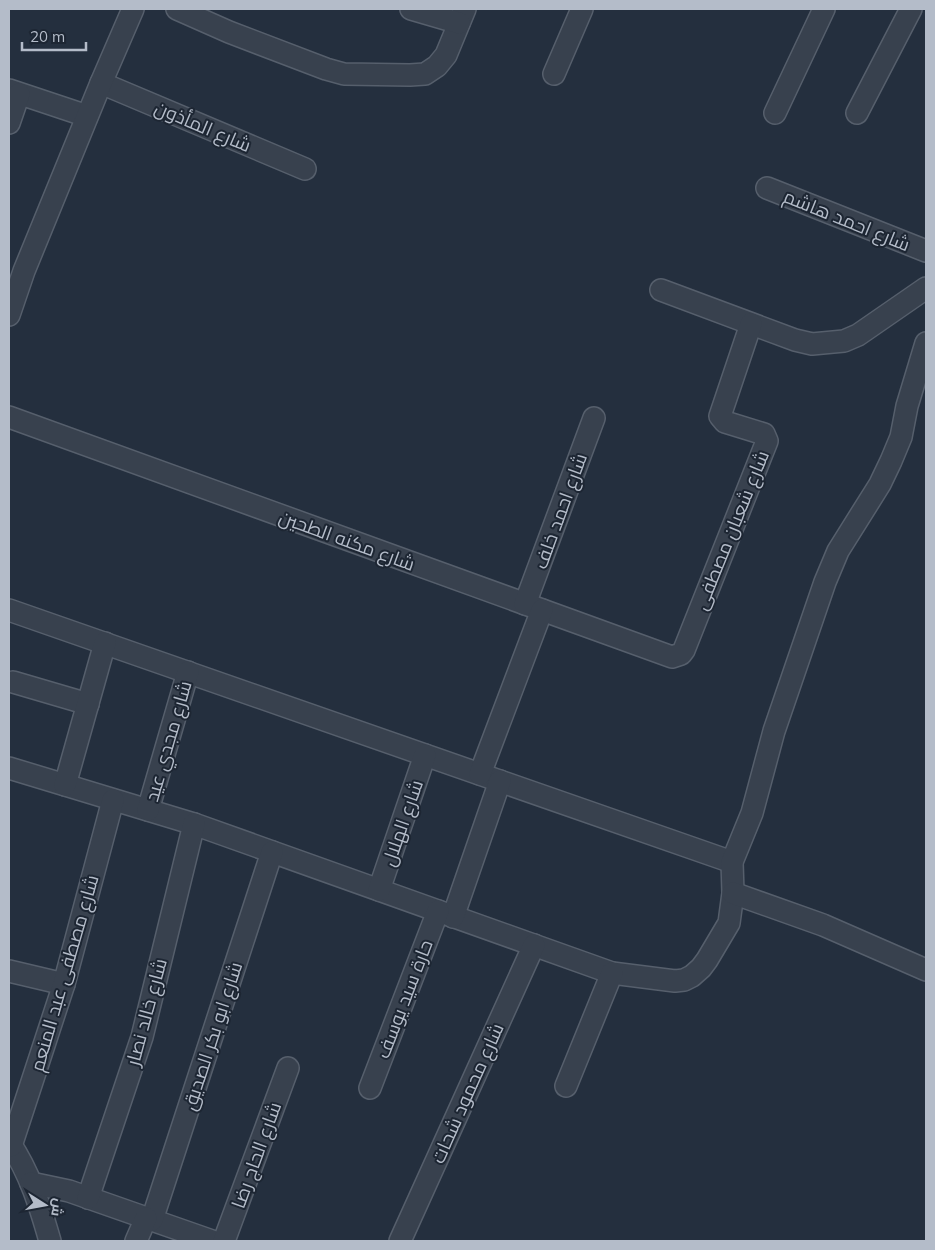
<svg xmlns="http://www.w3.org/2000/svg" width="935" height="1250" viewBox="0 0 935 1250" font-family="Mulish,Cairo,sans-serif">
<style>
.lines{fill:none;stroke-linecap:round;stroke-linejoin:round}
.street-casing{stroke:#565f6c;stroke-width:24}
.street{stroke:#38414e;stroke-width:21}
.labels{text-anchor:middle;stroke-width:4;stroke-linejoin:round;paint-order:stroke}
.street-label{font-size:19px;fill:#b4bcc9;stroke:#1d2633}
</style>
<rect width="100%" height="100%" fill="#242f3e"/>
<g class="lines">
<defs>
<g id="street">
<path d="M177,9L229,32L326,69L344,74L410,75L425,74L437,66L446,55L465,9"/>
<path d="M411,9L459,23"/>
<path d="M554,74L582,9"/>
<path d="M101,83L305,169"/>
<path d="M9,90L87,116"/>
<path d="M775,113L824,9"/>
<path d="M857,113L911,9"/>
<path d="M9,123L19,94"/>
<path d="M767,188L926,251"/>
<path d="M661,290L795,340L812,344L844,341L858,335L926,288"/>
<path d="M9,315L24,271L101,83L133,9"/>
<path d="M9,417L672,657L681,654L684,650L767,441L764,434L725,422L720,416L751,324"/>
<path d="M525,604L594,418"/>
<path d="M9,610L732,862"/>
<path d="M13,682L88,704"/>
<path d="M9,768L194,824L612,973L675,981L684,980L692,976L701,968L707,960L729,923L733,893L732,862L752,813L774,731L825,582L838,551L880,484L891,461L901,437L907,406L926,343"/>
<path d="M480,774L542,610"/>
<path d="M65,785L105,643"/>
<path d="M148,810L188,672"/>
<path d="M379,890L425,755"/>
<path d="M733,893L823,925L926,970"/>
<path d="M453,917L500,781"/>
<path d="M9,971L64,984"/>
<path d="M566,1086L612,973"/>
<path d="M370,1088L438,911"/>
<path d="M9,1142C30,1173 40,1206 50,1241"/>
<path d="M11,1146L64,984L113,800"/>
<path d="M31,1183L69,1191L212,1241"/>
<path d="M88,1198L142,1037L194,824"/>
<path d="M152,1220L272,852"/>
<path d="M136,1241L146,1218"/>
<path d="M224,1241L288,1068"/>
<path d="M400,1241L534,945"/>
</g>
</defs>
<!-- street casing -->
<use href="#street" class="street-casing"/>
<!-- street -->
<use href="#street" class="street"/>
</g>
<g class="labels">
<!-- street labels -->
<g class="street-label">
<text transform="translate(203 126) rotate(23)" y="7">شارع المأذون</text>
<text transform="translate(847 220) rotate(22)" y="7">شارع احمد هاشم</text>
<text transform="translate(560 511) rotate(-70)" y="7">شارع احمد خلف</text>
<text transform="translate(731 530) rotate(-68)" y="7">شارع شعبان مصطفى</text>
<text transform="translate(347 540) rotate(20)" y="7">شارع مكنه الطحين</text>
<text transform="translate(168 741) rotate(-74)" y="7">شارع مجدي عيد</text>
<text transform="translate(402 823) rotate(-71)" y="7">شارع الهلال</text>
<text transform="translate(64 973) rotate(-74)" y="7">شارع مصطفى عبد المنعم</text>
<text transform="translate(404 999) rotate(-69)" y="7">حارة سيد يوسف</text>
<text transform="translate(146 1012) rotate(-75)" y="7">شارع خالد نصار</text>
<text transform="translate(212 1036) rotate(-72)" y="7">شارع ابو بكر الصديق</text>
<text transform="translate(467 1093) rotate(-66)" y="7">شارع محمود شحات</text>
<text transform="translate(256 1155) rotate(-70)" y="7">شارع الحاج رضا</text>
</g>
</g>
<!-- border -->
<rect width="935" height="1250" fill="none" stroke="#b4bcc9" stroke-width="20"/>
<!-- north arrow -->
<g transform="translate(45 1205) rotate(101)" stroke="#1d2633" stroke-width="4" paint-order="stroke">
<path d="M0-4L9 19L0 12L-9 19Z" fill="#b4bcc9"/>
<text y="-8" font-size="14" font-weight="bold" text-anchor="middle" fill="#b4bcc9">ش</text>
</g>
<!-- scale -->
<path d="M22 42v8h64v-8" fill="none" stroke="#b4bcc9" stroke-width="2.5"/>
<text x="30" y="42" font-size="15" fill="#b4bcc9" stroke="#1d2633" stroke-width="4" paint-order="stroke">20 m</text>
</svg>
